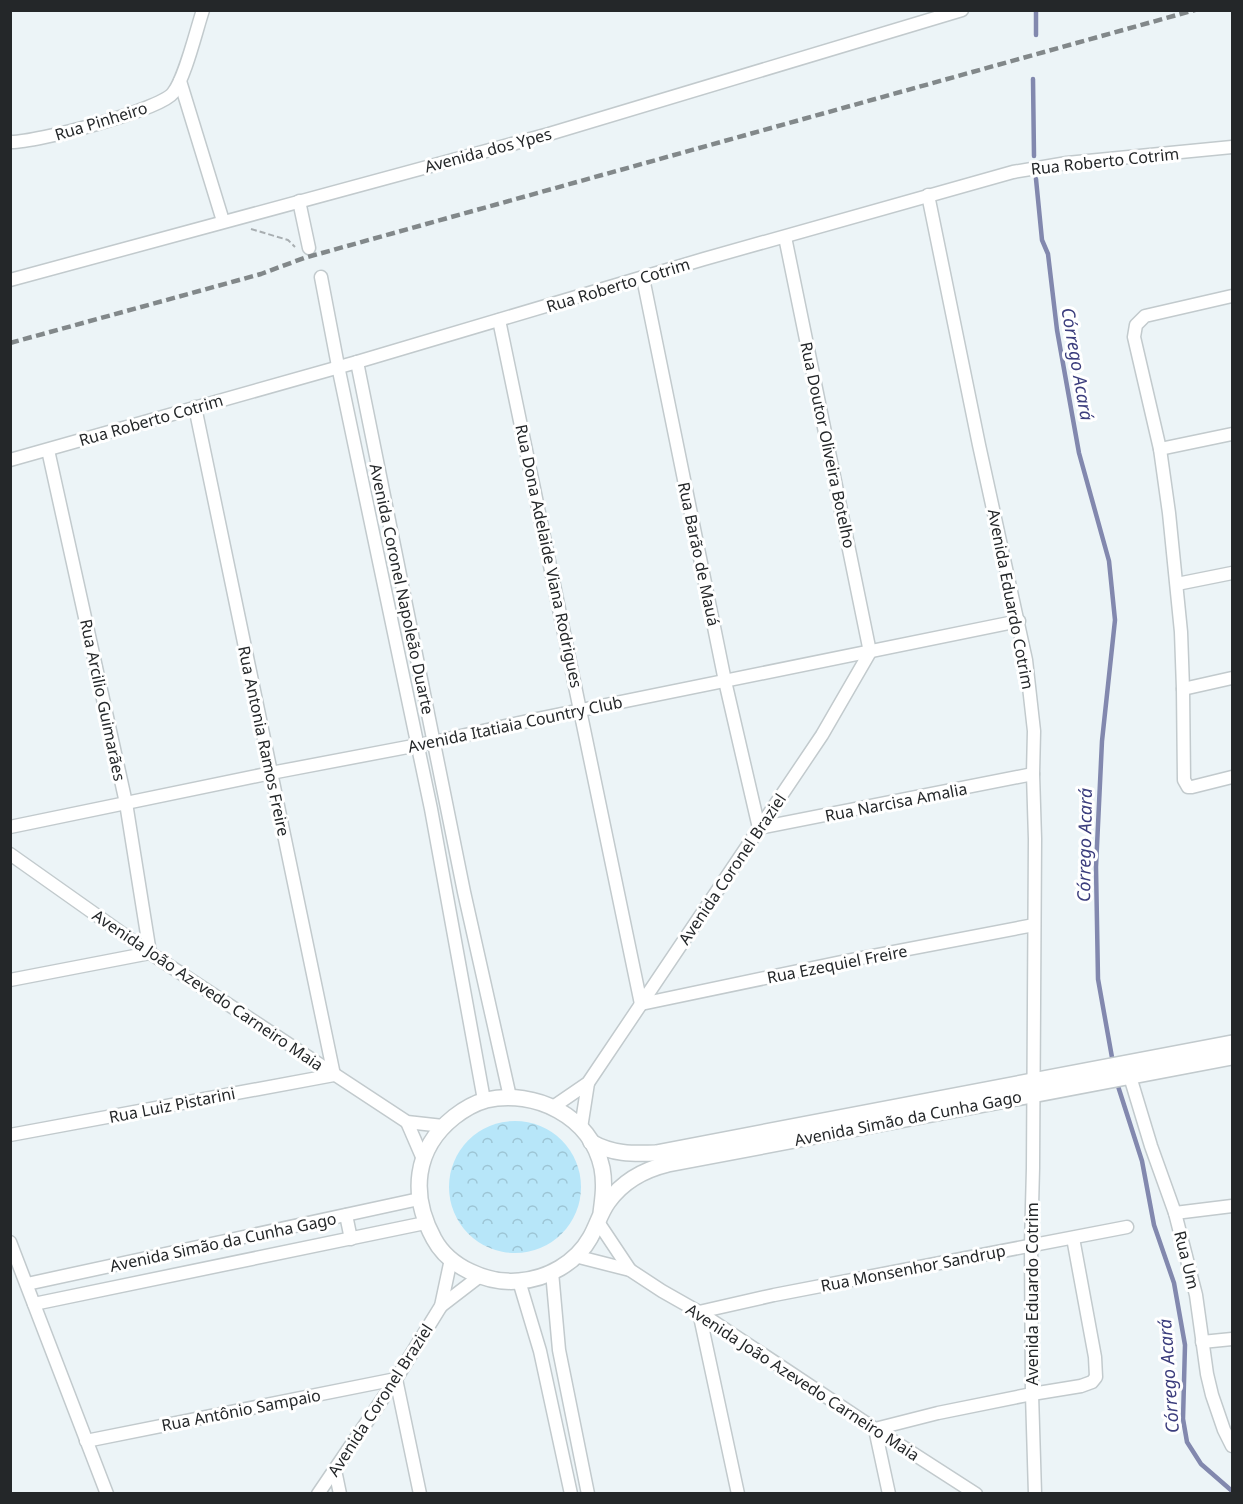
<svg xmlns="http://www.w3.org/2000/svg" width="1243" height="1504" viewBox="0 0 1243 1504" font-family="'Noto Sans',sans-serif">
<style>
.park{fill:url(#park-crowns)}
.lines{fill:none;stroke-linecap:round;stroke-linejoin:round}
.stream{stroke:#8288ae;stroke-width:4.5}
.minor-casing{stroke:#c2cacd;stroke-width:15}
.tertiary-casing{stroke:#c2cacd;stroke-width:18}
.path{stroke:#a8aeb1;stroke-width:2;stroke-dasharray:6 3;stroke-linecap:butt}
.minor{stroke:#fff;stroke-width:12}
.tertiary{stroke:#fff;stroke-width:15}
.rail{stroke:#82888a;stroke-width:4.5;stroke-dasharray:9 4.5;stroke-linecap:butt}
.labels{text-anchor:middle;stroke-width:6;stroke-linejoin:round;paint-order:stroke}
.street-label{font-size:16px;fill:#242729;stroke:#fff}
.water-label{font-size:18px;font-style:italic;fill:#3b3d7d;stroke:#fff}
</style>
<defs>
<pattern id="park-crowns" width="20" height="18" patternUnits="userSpaceOnUse" patternTransform="scale(1.5)"><rect width="20" height="18" fill="#b7e6f9"/><path d="M2 6a3 3 0 1 1 6 0M12 15a3 3 0 1 1 6 0" fill="none" stroke="#9dc5d5"/></pattern>
</defs>
<rect width="100%" height="100%" fill="#ecf4f7"/>
<!-- park -->
<circle class="park" cx="515" cy="1187" r="66"/>
<g class="lines">
<!-- stream -->
<g class="stream">
<path d="M1036,35V10"/>
<path d="M1033,79L1034,156"/>
<path d="M1036,179L1042,240L1048,254L1057,330L1079,453L1109,561L1115,620L1102,741L1096,867L1098,979L1113,1063"/>
<path d="M1117,1083L1142,1161L1154,1225L1174,1283L1185,1345L1183,1419L1187,1442L1201,1464L1232,1491"/>
</g>
<defs>
<g id="minor">
<path d="M180,81L223,221"/>
<path d="M10,142C35,143 160,110 173,93C185,78 196,31 203,10"/>
<path d="M928,195L979,445L1026,660L1034,731L1033,774L1035,839L1033,1168L1031,1245L1032,1394L1035,1494"/>
<path d="M299,201L309,248"/>
<path d="M321,277L338,366L431,809L484,1100"/>
<path d="M643,278L725,681L759,828L1033,774"/>
<path d="M10,280L549,134L962,10"/>
<path d="M1232,296L1145,316L1136,325L1134,337L1160,449L1169,513L1181,632L1183,689L1184,780L1188,787H1192L1232,777"/>
<path d="M499,320L641,1004L851,960L1034,925"/>
<path d="M357,362L464,892L510,1097"/>
<path d="M1160,449L1232,434"/>
<path d="M10,460L357,362L704,259L1013,172L1067,163L1232,147"/>
<path d="M1177,584L1232,573"/>
<path d="M1183,689L1232,678"/>
<path d="M10,827L271,773L434,742L537,719L1019,621"/>
<path d="M10,854L150,953L407,1122L443,1126"/>
<path d="M10,980L150,953L126,803L48,450"/>
<path d="M1128,1070L1151,1146L1175,1213L1196,1295L1207,1374L1212,1395L1224,1430L1232,1446"/>
<path d="M553,1107L588,1083L822,735L870,652L785,237"/>
<path d="M407,1122L423,1159"/>
<path d="M581,1128L588,1083"/>
<path d="M10,1135L334,1075L195,407"/>
<path d="M1175,1213L1232,1206"/>
<path d="M346,1215L351,1239"/>
<path d="M598,1222L630,1270"/>
<path d="M10,1242L107,1494"/>
<path d="M575,1256L630,1270L662,1291L699,1312L875,1429L976,1494"/>
<path d="M552,1272L559,1350L588,1494"/>
<path d="M519,1281L540,1351L571,1494"/>
<path d="M27,1284L419,1199"/>
<path d="M34,1304L425,1223"/>
<path d="M441,1306L480,1276"/>
<path d="M1202,1342L1232,1339"/>
<path d="M86,1441L396,1379L420,1494"/>
<path d="M335,1470L340,1494"/>
<path d="M318,1494L396,1379L441,1306L451,1259"/>
<path d="M738,1494L699,1312L774,1295L1127,1227"/>
<path d="M889,1494L875,1429L938,1413L1032,1394L1081,1386L1092,1382L1096,1377L1095,1357L1073,1238"/>
</g>
<g id="tertiary">
<path d="M591,1142C612,1154 632,1154 656,1153L1232,1043"/>
<path d="M601,1213C603,1198 605,1184 602,1168C591,1116 535,1089 486,1100C475,1103 463,1110 454,1117C414,1149 410,1195 434,1239C449,1267 487,1284 519,1281C547,1279 576,1263 590,1238C597,1226 600,1213 608,1202C623,1181 643,1170 668,1164L1232,1057"/>
</g>
</defs>
<!-- minor casing -->
<use href="#minor" class="minor-casing"/>
<!-- tertiary casing -->
<use href="#tertiary" class="tertiary-casing"/>
<!-- path -->
<path class="path" d="M251,229L288,240L295,247"/>
<!-- minor -->
<use href="#minor" class="minor"/>
<!-- tertiary -->
<use href="#tertiary" class="tertiary"/>
<!-- rail -->
<path class="rail" d="M10,343L261,274L304,258L1195,10"/>
</g>
<g class="labels">
<!-- street labels -->
<g class="street-label">
<text transform="translate(101 121) rotate(-17)" y="6">Rua Pinheiro</text>
<text transform="translate(488 150) rotate(-15)" y="6">Avenida dos Ypes</text>
<text transform="translate(1105 161) rotate(-6)" y="6">Rua Roberto Cotrim</text>
<text transform="translate(618 285) rotate(-17)" y="6">Rua Roberto Cotrim</text>
<text transform="translate(151 420) rotate(-16)" y="6">Rua Roberto Cotrim</text>
<text transform="translate(828 445) rotate(78)" y="6">Rua Doutor Oliveira Botelho</text>
<text transform="translate(699 554) rotate(78)" y="6">Rua Barão de Mauá</text>
<text transform="translate(549 556) rotate(78)" y="6">Rua Dona Adelaide Viana Rodrigues</text>
<text transform="translate(402 589) rotate(78)" y="6">Avenida Coronel Napoleão Duarte</text>
<text transform="translate(1011 599) rotate(79)" y="6">Avenida Eduardo Cotrim</text>
<text transform="translate(103 700) rotate(78)" y="6">Rua Arcilio Guimarães</text>
<text transform="translate(515 724) rotate(-12)" y="6">Avenida Itatiaia Country Club</text>
<text transform="translate(264 741) rotate(78)" y="6">Rua Antonia Ramos Freire</text>
<text transform="translate(896 802) rotate(-11)" y="6">Rua Narcisa Amalia</text>
<text transform="translate(732 869) rotate(-56)" y="6">Avenida Coronel Braziel</text>
<text transform="translate(837 964) rotate(-11)" y="6">Rua Ezequiel Freire</text>
<text transform="translate(208 990) rotate(34)" y="6">Avenida João Azevedo Carneiro Maia</text>
<text transform="translate(172 1105) rotate(-11)" y="6">Rua Luiz Pistarini</text>
<text transform="translate(908 1118) rotate(-11)" y="6">Avenida Simão da Cunha Gago</text>
<text transform="translate(223 1242) rotate(-12)" y="6">Avenida Simão da Cunha Gago</text>
<text transform="translate(1187 1260) rotate(76)" y="6">Rua Um</text>
<text transform="translate(913 1268) rotate(-11)" y="6">Rua Monsenhor Sandrup</text>
<text transform="translate(1032 1294) rotate(-90)" y="6">Avenida Eduardo Cotrim</text>
<text transform="translate(803 1382) rotate(33)" y="6">Avenida João Azevedo Carneiro Maia</text>
<text transform="translate(380 1400) rotate(-57)" y="6">Avenida Coronel Braziel</text>
<text transform="translate(241 1410) rotate(-11)" y="6">Rua Antônio Sampaio</text>
</g>
<!-- water labels -->
<g class="water-label">
<text transform="translate(1077 364) rotate(80)" y="6">Córrego Acará</text>
<text transform="translate(1085 845) rotate(-89)" y="6">Córrego Acará</text>
<text transform="translate(1169 1376) rotate(-94)" y="6">Córrego Acará</text>
</g>
</g>
<!-- border -->
<rect width="1243" height="1504" fill="none" stroke="#242729" stroke-width="24"/>
</svg>
